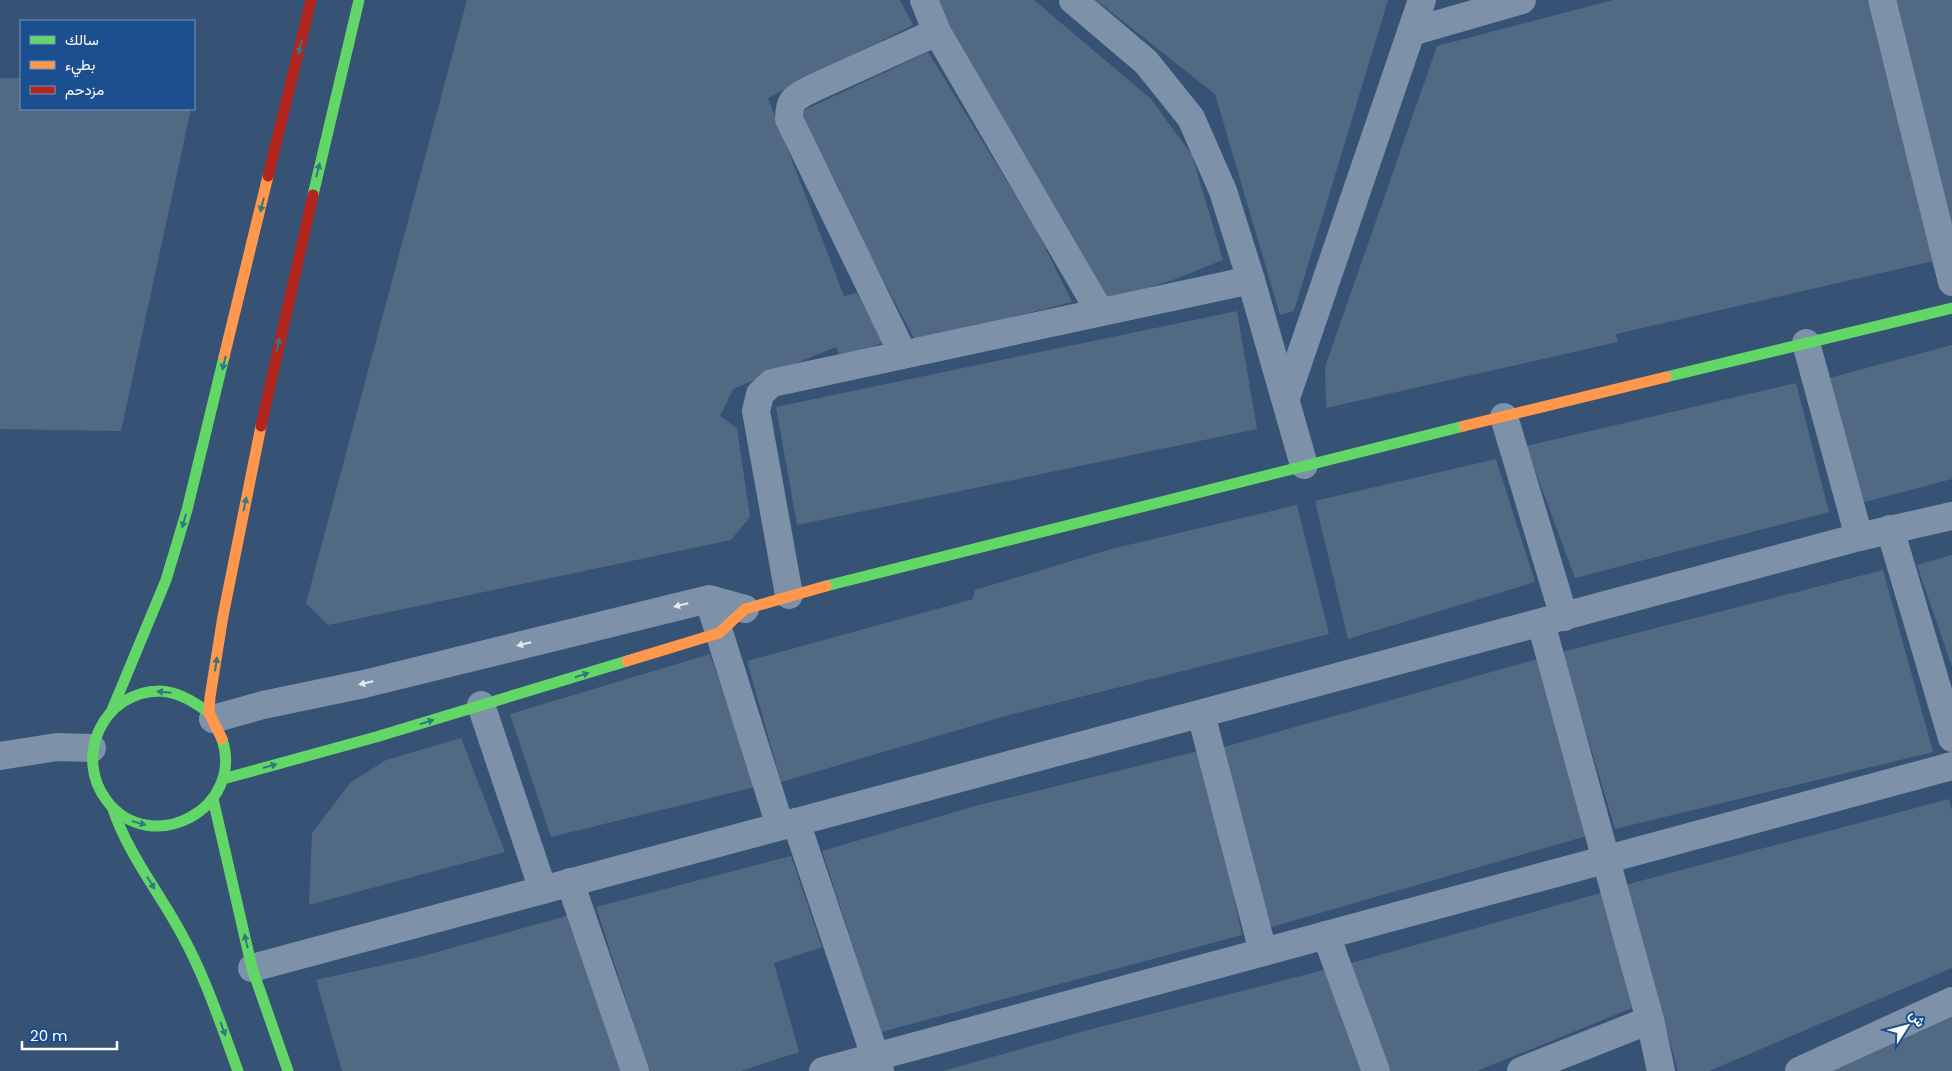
<svg xmlns="http://www.w3.org/2000/svg" width="1952" height="1071" viewBox="0 0 1952 1071" font-family="Poppins,Vazirmatn,sans-serif">
<style>
.building{fill:#526984}
.lines{fill:none;stroke-linecap:round;stroke-linejoin:round}
.street{stroke:#7d92a8;stroke-width:28}
.fast{stroke:#63d668;stroke-width:11}
.slow{stroke:#ff974d;stroke-width:11}
.jam{stroke:#b3261e;stroke-width:11}
.oneway{fill:#317883}
.oneway2{fill:#e5e9ee}
</style>
<rect width="100%" height="100%" fill="#365274"/>
<!-- building -->
<g class="building">
<path d="M467,0H900L913,25L768,98L844,296L857,293L883,342L843,361L836,347L733,389L720,416L737,428L750,517L731,540L328,625L306,603Z"/>
<path d="M936,0H1034L1151,99L1192,155L1223,260L1173,280L1104,301L943,20Z"/>
<path d="M1096,0H1388L1294,311L1280,315L1215,94Z"/>
<path d="M1613,0H1867L1934,261L1616,334L1618,342L1326,408L1325,367L1437,46Z"/>
<path d="M1887,0H1952V265Z"/>
<path d="M928,52L1036,229L1072,302L916,342L837,193L841,192L798,113Z"/>
<path d="M0,78H21V109H191L121,431L0,429Z"/>
<path d="M1237,311L1257,429L797,525L776,407Z"/>
<path d="M1952,345V479L1861,503L1829,378Z"/>
<path d="M1796,383L1829,512L1575,578L1526,446Z"/>
<path d="M1496,459L1535,582L1348,639L1315,501Z"/>
<path d="M1297,505L1329,634L1009,715L781,782L747,661L973,599L975,590L1111,549Z"/>
<path d="M1952,555V667L1917,565Z"/>
<path d="M1883,570L1933,752L1615,829L1562,652Z"/>
<path d="M710,654L755,787L551,837L510,714Z"/>
<path d="M1541,658L1590,835L1265,929L1224,747Z"/>
<path d="M461,738L505,852L309,905L312,833L351,782L386,760Z"/>
<path d="M1203,750L1242,935L881,1032L822,851L975,806Z"/>
<path d="M1949,799L1952,811V968L1709,1071H1678L1625,885Z"/>
<path d="M791,856L822,947L774,963L799,1052L741,1071H649L596,907Z"/>
<path d="M1604,892L1632,1008L1477,1071H1385L1348,964Z"/>
<path d="M570,915L620,1071H342L316,980L419,957Z"/>
<path d="M1324,970L1364,1071H943L1088,1030Z"/>
<path d="M1952,1016V1071H1825Z"/>
</g>
<g class="lines">
<!-- street -->
<g class="street">
<path d="M924,0L937,32L1100,312"/>
<path d="M1073,0L1146,62L1191,118L1223,191L1251,280L1304,465"/>
<path d="M1882,0L1952,282"/>
<path d="M1411,32L1522,0"/>
<path d="M1806,343L1859,537"/>
<path d="M903,354L789,119C789,99 795,98 811,89L937,32"/>
<path d="M1286,398L1422,0"/>
<path d="M1504,417L1564,617"/>
<path d="M1890,529L1952,738"/>
<path d="M789,595L756,411L760,394L772,383L1251,280"/>
<path d="M712,610L780,826"/>
<path d="M1541,623L1650,1020L1661,1071"/>
<path d="M481,705L543,890"/>
<path d="M1201,714L1263,952"/>
<path d="M213,719L263,705L364,684L709,599L745,609"/>
<path d="M0,756L57,747L92,748"/>
<path d="M796,822L880,1071"/>
<path d="M570,882L635,1071"/>
<path d="M1326,935L1376,1071"/>
<path d="M252,968L1859,537L1952,516"/>
<path d="M823,1071L1952,766"/>
<path d="M1521,1071L1650,1020"/>
<path d="M1799,1071L1952,1001"/>
</g>
<!-- fast -->
<g class="fast">
<path d="M313,195L359,0"/>
<path d="M1666,377L1952,308"/>
<path d="M826,586L1464,426"/>
<path d="M112,710L166,580L187,510L224,357"/>
<path d="M208,712C194,702 179,692 160,691C103,691 73,757 107,801C151,858 245,809 222,739"/>
<path d="M223,779L376,737L627,661"/>
<path d="M213,799L252,968L288,1071"/>
<path d="M113,809C128,854 159,892 181,933C205,976 221,1025 238,1071"/>
</g>
<!-- slow -->
<g class="slow">
<path d="M224,357L268,176"/>
<path d="M1464,426L1666,377"/>
<path d="M627,661L719,633L745,609L826,586"/>
<path d="M222,739L209,713L210,697L223,616L261,426"/>
</g>
<!-- jam -->
<g class="jam">
<path d="M268,176L311,0"/>
<path d="M261,426L313,195"/>
</g>
</g>
<!-- one-way arrows -->
<defs><path id="oneway-solid" d="M-6-.8H1V-3.2L6.5 0L1 3.2V.8H-6Z" transform="scale(1.25)"/></defs>
<g class="oneway">
<use href="#oneway-solid" transform="translate(300 47) rotate(104)"/>
<use href="#oneway-solid" transform="translate(318 170) rotate(-76)"/>
<use href="#oneway-solid" transform="translate(262 205) rotate(104)"/>
<use href="#oneway-solid" transform="translate(278 345) rotate(-78)"/>
<use href="#oneway-solid" transform="translate(224 363) rotate(104)"/>
<use href="#oneway-solid" transform="translate(245 504) rotate(-78)"/>
<use href="#oneway-solid" transform="translate(184 521) rotate(106)"/>
<use href="#oneway-solid" transform="translate(216 664) rotate(-82)"/>
<use href="#oneway-solid" transform="translate(582 675) rotate(-17)"/>
<use href="#oneway-solid" transform="translate(164 692) rotate(-175)"/>
<use href="#oneway-solid" transform="translate(427 722) rotate(-17)"/>
<use href="#oneway-solid" transform="translate(270 766) rotate(-16)"/>
<use href="#oneway-solid" transform="translate(139 823) rotate(16)"/>
<use href="#oneway-solid" transform="translate(151 883) rotate(58)"/>
<use href="#oneway-solid" transform="translate(246 941) rotate(-103)"/>
<use href="#oneway-solid" transform="translate(223 1029) rotate(70)"/>
</g>
<g class="oneway2">
<use href="#oneway-solid" transform="translate(681 605) rotate(166)"/>
<use href="#oneway-solid" transform="translate(524 644) rotate(166)"/>
<use href="#oneway-solid" transform="translate(366 683) rotate(167)"/>
</g>
<!-- legend -->
<rect x="20" y="20" width="175" height="90" fill="#1b4f8f" stroke="#7695bc"/>
<rect x="30" y="36" width="25" height="8" fill="#63d668" stroke="#7695bc"/>
<text x="65" y="45" font-size="15" fill="#ffffff">سالك</text>
<rect x="30" y="61" width="25" height="8" fill="#ff974d" stroke="#7695bc"/>
<text x="65" y="70" font-size="15" fill="#ffffff">بطيء</text>
<rect x="30" y="86" width="25" height="8" fill="#b3261e" stroke="#7695bc"/>
<text x="65" y="95" font-size="15" fill="#ffffff">مزدحم</text>
<!-- north arrow -->
<g transform="translate(1907 1026) rotate(54)" stroke="#1b4f8f" stroke-width="4" paint-order="stroke">
<path d="M0-4L9 19L0 12L-9 19Z" fill="#ffffff"/>
<text y="-8" font-size="14" font-weight="bold" text-anchor="middle" fill="#ffffff">ش</text>
</g>
<!-- scale -->
<path d="M22 1041v8h95v-8" fill="none" stroke="#ffffff" stroke-width="2.5"/>
<text x="30" y="1041" font-size="15" fill="#ffffff" stroke="#1b4f8f" stroke-width="4" paint-order="stroke">20 m</text>
</svg>
